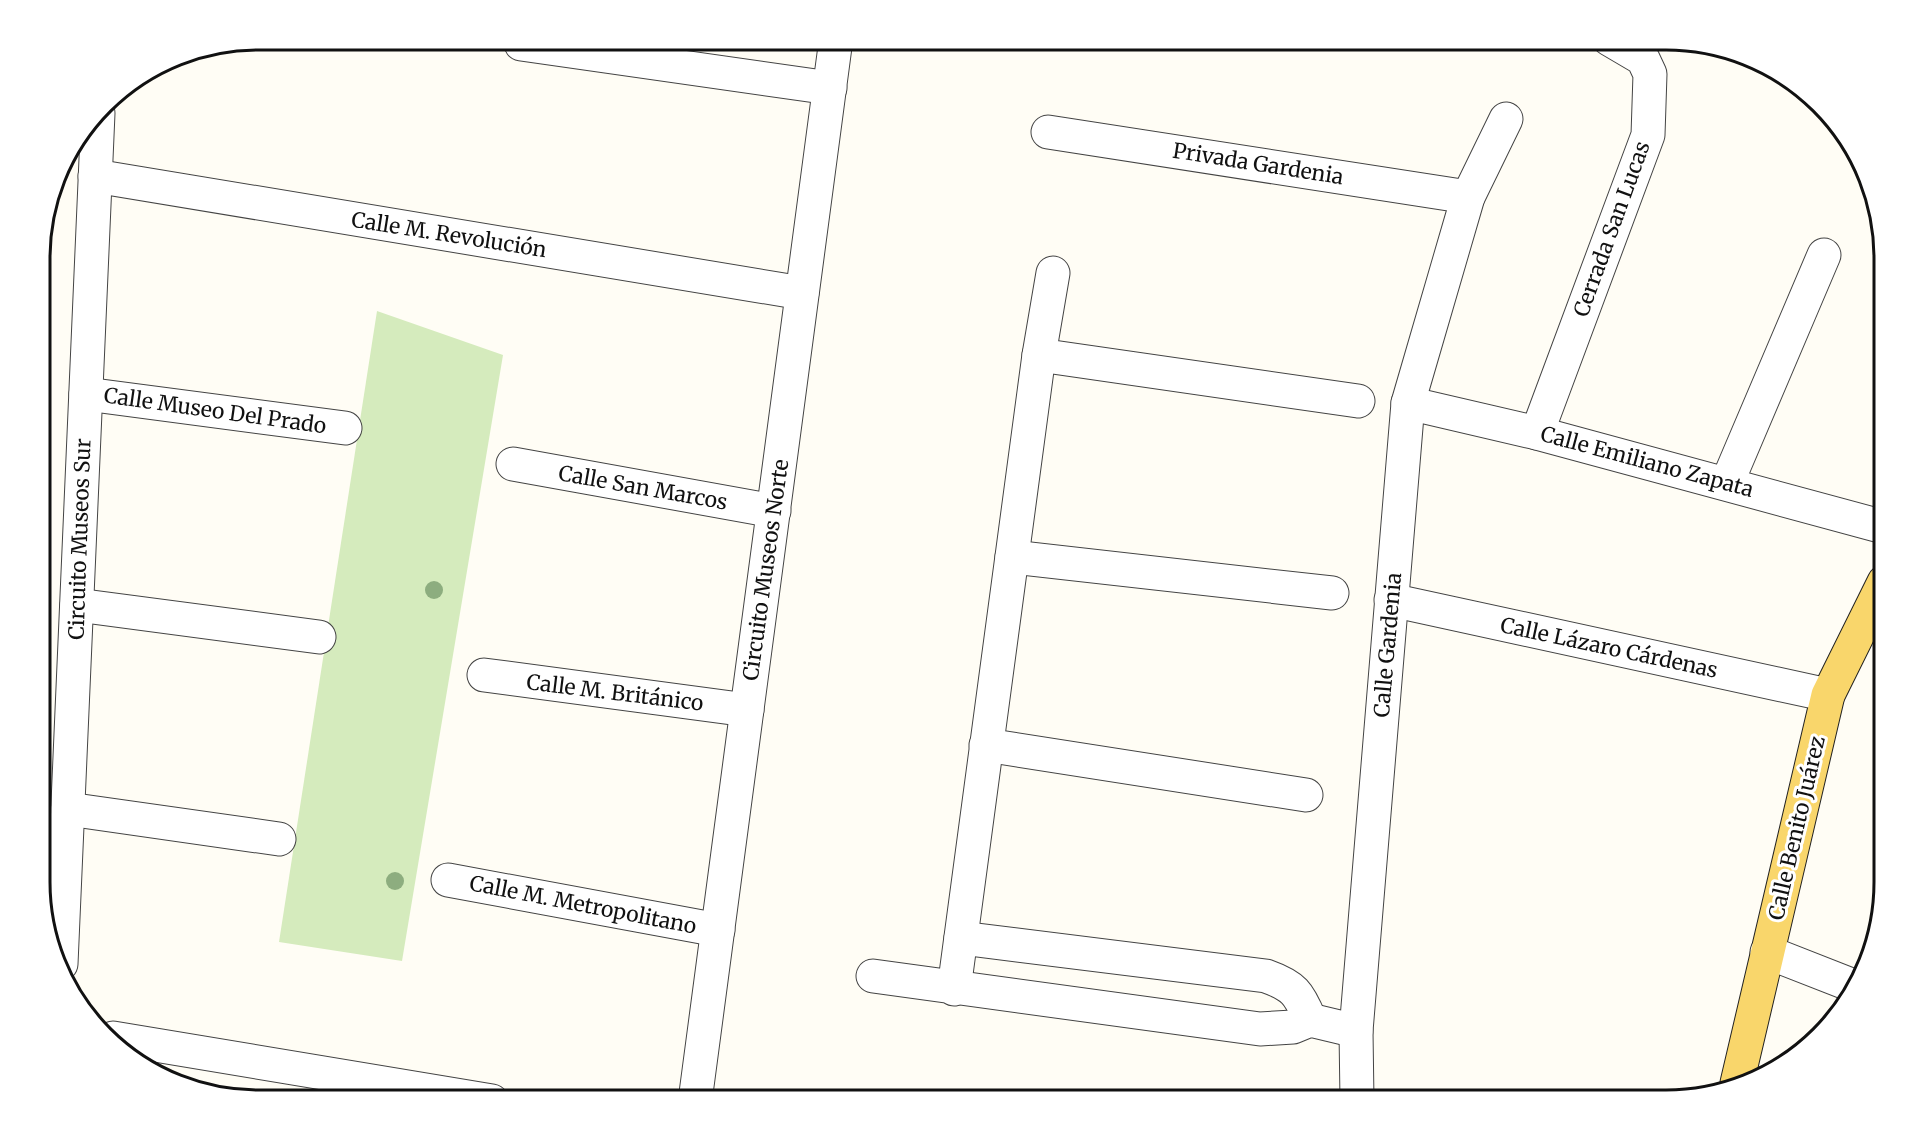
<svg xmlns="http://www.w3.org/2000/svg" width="1923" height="1140" viewBox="0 0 1923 1140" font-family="Merriweather,serif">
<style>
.green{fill:#d5ebbd}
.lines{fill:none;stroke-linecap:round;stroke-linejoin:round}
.minor-casing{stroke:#444;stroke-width:35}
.major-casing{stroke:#222;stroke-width:35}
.minor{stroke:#fff;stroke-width:33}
.major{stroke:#f9d66b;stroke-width:33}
.tree{fill:#8dad7f}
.labels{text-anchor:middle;stroke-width:6;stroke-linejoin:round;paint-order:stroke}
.street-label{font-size:21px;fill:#111;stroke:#fff}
.rim{fill:none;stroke:#111;stroke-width:3}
</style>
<rect width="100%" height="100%" fill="#fffdf5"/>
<!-- green -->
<path class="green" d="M377,311L503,355L402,961L279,942Z"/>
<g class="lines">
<defs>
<g id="minor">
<path d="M521,44L830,88"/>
<path d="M1048,132L1468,197"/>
<path d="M95,176L802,293"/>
<path d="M1039,355L1358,401"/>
<path d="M86,394L345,428"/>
<path d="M1408,403L1537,433L1884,527"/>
<path d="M1537,433L1648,135L1650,74L1643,59L1609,39"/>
<path d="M513,464L774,511"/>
<path d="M1727,483L1824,255"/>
<path d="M1012,557L1332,593"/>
<path d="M1391,600L1828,695"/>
<path d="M77,605L319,637"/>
<path d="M484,675L747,710"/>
<path d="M986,745L1306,795"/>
<path d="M68,809L279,839"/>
<path d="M448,880L718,930"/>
<path d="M961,938L1266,976C1294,986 1299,993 1310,1020"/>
<path d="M1767,952L1854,986"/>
<path d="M61,964L98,113"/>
<path d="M873,976L1260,1029L1293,1027L1310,1020L1356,1031"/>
<path d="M954,989L1039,355L1053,273"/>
<path d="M113,1038L492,1101"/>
<path d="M695,1101L836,39"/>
<path d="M1357,1101L1356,1031L1408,403L1468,197L1506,119"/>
</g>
<path id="major" d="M1737,1083L1828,695L1884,582"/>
</defs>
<!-- minor casing -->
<use href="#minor" class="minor-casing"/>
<!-- major casing -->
<use href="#major" class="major-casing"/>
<!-- minor -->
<use href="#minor" class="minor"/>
<!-- major -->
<use href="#major" class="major"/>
</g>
<!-- trees -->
<g class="tree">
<circle cx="434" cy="590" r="9"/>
<circle cx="395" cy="881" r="9"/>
</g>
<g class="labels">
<!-- street labels -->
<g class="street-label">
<text transform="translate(1258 164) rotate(9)" y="7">Privada Gardenia</text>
<text transform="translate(1612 229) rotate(-70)" y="7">Cerrada San Lucas</text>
<text transform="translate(449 235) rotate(9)" y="7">Calle M. Revolución</text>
<text transform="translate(215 411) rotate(8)" y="7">Calle Museo Del Prado</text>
<text transform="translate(1647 462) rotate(15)" y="7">Calle Emiliano Zapata</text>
<text transform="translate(643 488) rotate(10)" y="7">Calle San Marcos</text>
<text transform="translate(80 539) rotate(-88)" y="7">Circuito Museos Sur</text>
<text transform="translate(766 570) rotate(-82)" y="7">Circuito Museos Norte</text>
<text transform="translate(1388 645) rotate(-85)" y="7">Calle Gardenia</text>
<text transform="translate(1609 648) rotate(12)" y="7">Calle Lázaro Cárdenas</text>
<text transform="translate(615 693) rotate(7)" y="7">Calle M. Británico</text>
<text transform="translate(1797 828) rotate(-77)" y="7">Calle Benito Juárez</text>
<text transform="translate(583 905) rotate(11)" y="7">Calle M. Metropolitano</text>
</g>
</g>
<!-- crop -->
<path d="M0 0H1923V1140H0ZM258 50H1666A208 208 0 0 1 1874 258V882A208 208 0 0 1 1666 1090H258A208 208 0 0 1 50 882V258A208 208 0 0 1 258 50Z" fill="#fff" fill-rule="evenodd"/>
<path class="rim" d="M258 50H1666A208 208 0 0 1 1874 258V882A208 208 0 0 1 1666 1090H258A208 208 0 0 1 50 882V258A208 208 0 0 1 258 50Z"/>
</svg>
